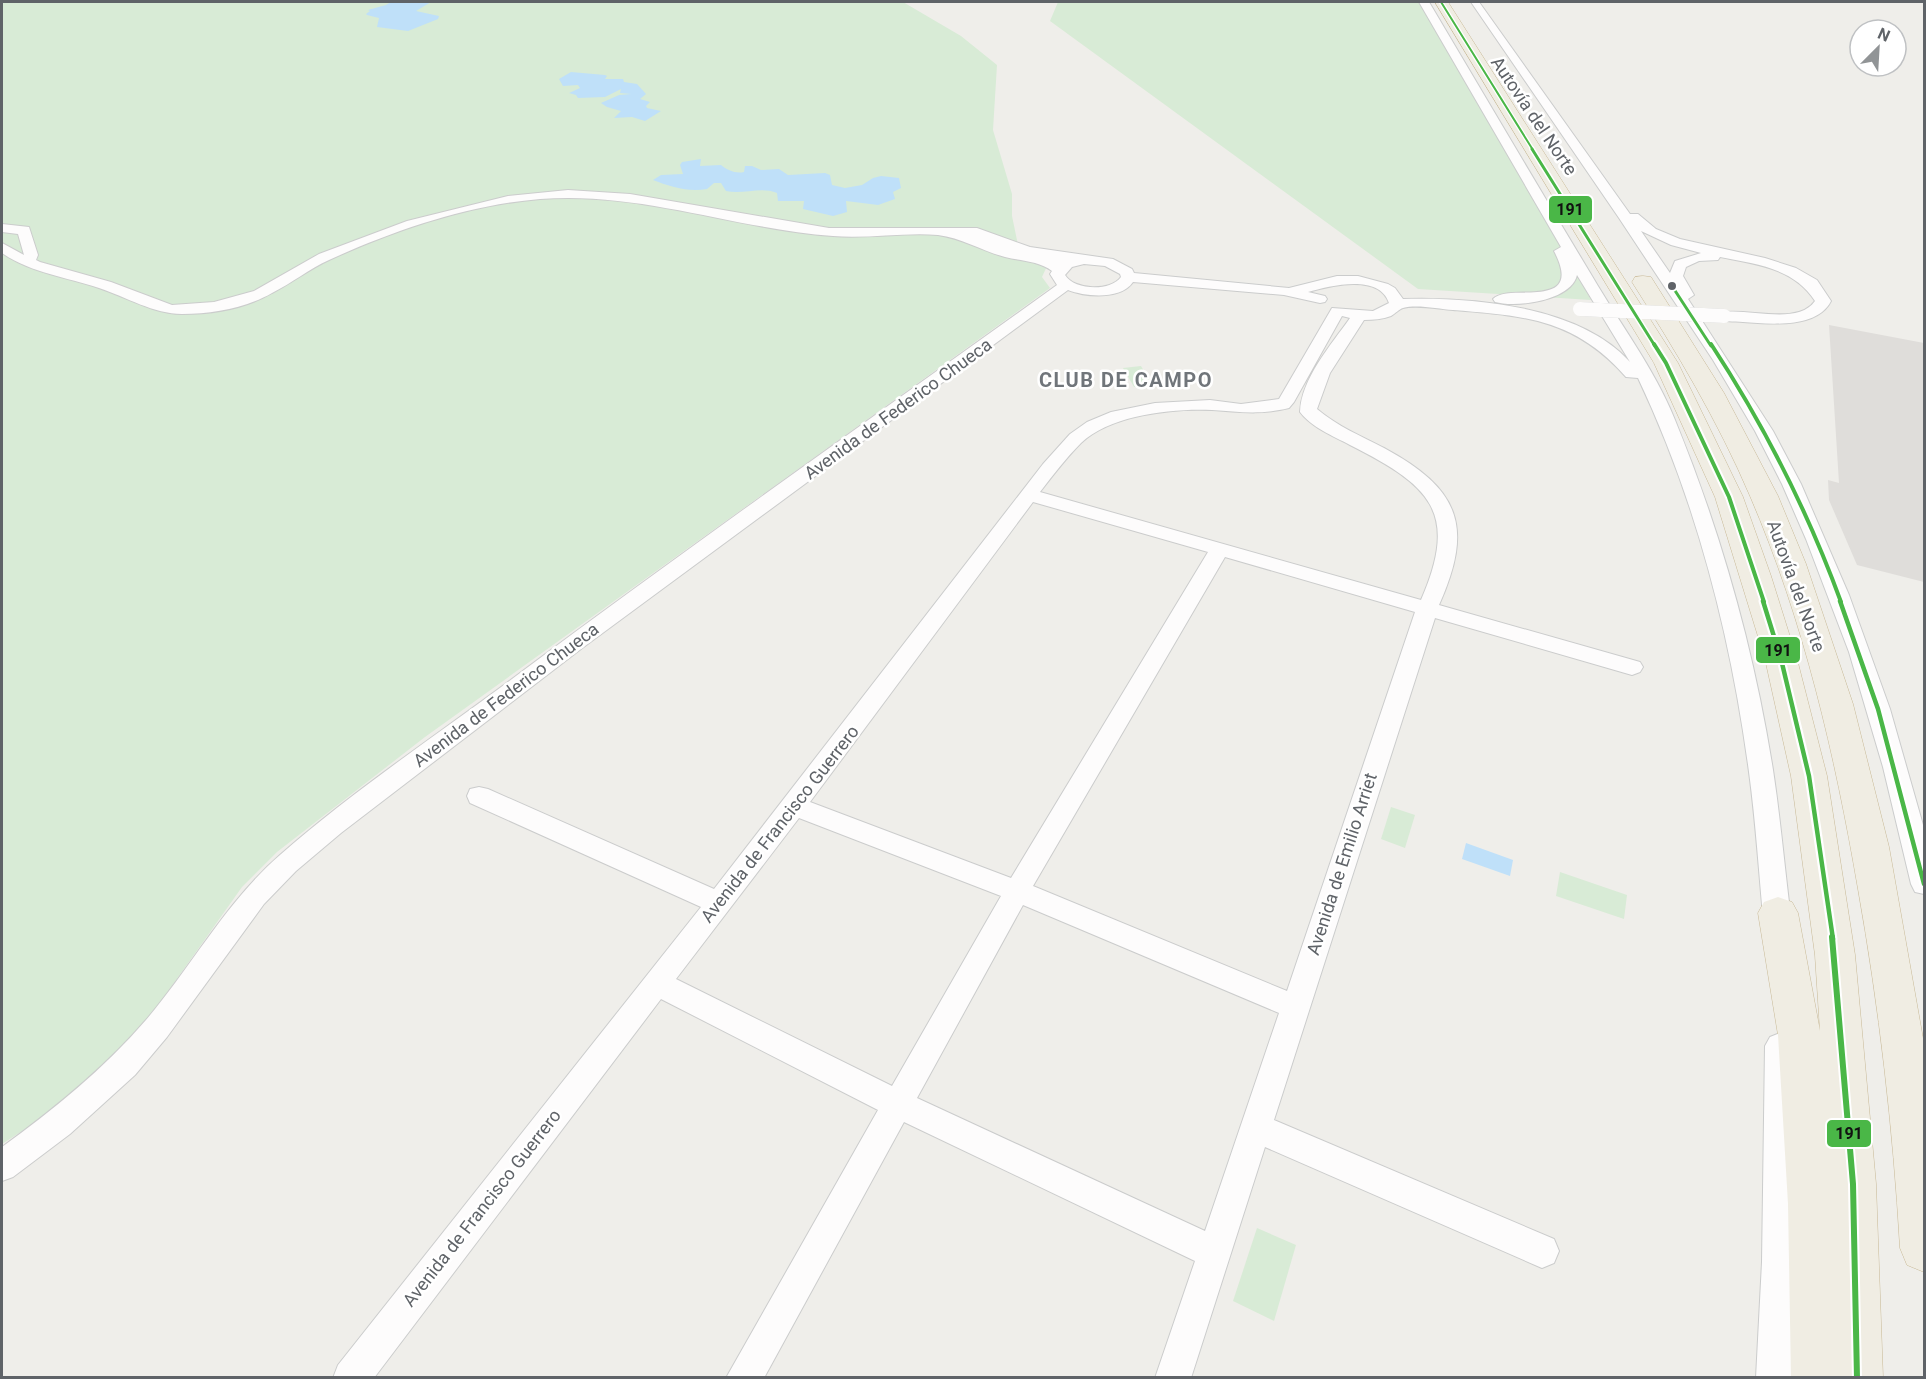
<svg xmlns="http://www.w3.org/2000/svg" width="1926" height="1379" viewBox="0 0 1926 1379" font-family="Roboto,sans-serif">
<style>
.industrial{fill:#dfddda}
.green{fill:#d8ebd6}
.water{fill:#bfe0f9}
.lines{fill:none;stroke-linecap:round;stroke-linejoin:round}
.minor-casing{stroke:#cbcccc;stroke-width:2}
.highway-casing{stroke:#c8b996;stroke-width:1}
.minor{fill:#fdfcfc;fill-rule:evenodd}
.highway{fill:#f0ede3;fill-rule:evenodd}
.minor-bridge-casing{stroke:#cbcccc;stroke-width:14;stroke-linecap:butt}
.minor-bridge{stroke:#fdfcfc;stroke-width:14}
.bus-1-far4-casing{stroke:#fff;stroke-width:4.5}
.bus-1-far3-casing{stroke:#fff;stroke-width:6}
.bus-1-far2-casing{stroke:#fff;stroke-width:8}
.bus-1-far1-casing{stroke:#fff;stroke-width:9}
.bus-1-casing{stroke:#fff;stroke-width:10}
.bus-1-far4{stroke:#4ab747;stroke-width:2}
.bus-1-far3{stroke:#4ab747;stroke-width:3}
.bus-1-far2{stroke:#4ab747;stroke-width:4}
.bus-1-far1{stroke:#4ab747;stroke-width:4.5}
.bus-1{stroke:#4ab747;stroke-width:6}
.bus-dot{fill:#5f6368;stroke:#fff;stroke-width:2}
.labels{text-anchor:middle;stroke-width:5;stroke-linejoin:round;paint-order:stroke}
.street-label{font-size:18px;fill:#5f6368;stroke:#fff}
.far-district-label{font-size:20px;font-weight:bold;letter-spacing:1.5px;fill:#70757a;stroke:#fff}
.line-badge{stroke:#fff;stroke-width:2}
.pale-badge-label{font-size:16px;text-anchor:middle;font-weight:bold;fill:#111}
</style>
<rect width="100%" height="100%" fill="#efeeea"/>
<!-- industrial -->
<path class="industrial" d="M1829,325L1924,343V582L1857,565L1829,500L1828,480L1839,483Z"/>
<!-- green -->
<g class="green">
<path d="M2,2H903L961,36L997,65L993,130L1012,194V216L1018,245L1048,264L1042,277L1050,288L425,737L277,852L242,887L152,1014L93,1077L50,1113L2,1144Z"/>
<path d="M1058,2H1420L1563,245L1591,300L1418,289L1050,21Z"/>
<path d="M1141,366L1152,385L1134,387L1123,368Z"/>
<path d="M1391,807L1415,815L1405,848L1381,839Z"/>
<path d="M1560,872L1627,895L1624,919L1556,896Z"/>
<path d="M1257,1228L1296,1245L1274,1321L1233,1301Z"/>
</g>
<!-- water -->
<g class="water">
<path d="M391,2H431L416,11L439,16L438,19L408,31L377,27L379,18L367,15L366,14L370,11L368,10L386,5Z"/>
<path d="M571,72L605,75L607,76L605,79H623L624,82L637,84L646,94L640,99L650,102L646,106L647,108L661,111L645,121L632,117L614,118L621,111L607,107L601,103L619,95L631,94L620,93L621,89L605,97L578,98L576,95L569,93L580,88L578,85L563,86L559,79Z"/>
<path d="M701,159L700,166L721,165C727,170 736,174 744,172L745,166H752L761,170L779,169L788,175L825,173L830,175L832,185L845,188L862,185L873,178L881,176L899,178L901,188L893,192L895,199L878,205L846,201L847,212L833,216L803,209L804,201H778L777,193C761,186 743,195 726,191L721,183H714L707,189C688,192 671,187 653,180L661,175L683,174L680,165L682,162Z"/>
<path d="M1466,843L1513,860L1510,876L1462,859Z"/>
</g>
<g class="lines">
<defs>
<g id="minor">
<path d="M1419,2H1429C1483,93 1537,185 1592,276C1620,324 1654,368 1675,420C1721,532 1754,650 1773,770C1781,822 1785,874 1792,926L1788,934L1778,937L1768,934L1764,926C1759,875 1756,823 1749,772C1731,637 1696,500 1638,378L1626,377C1575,319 1526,316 1453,310C1438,309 1417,304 1403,308C1399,309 1395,314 1391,316C1383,319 1373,320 1364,320L1330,373L1317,409C1337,426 1361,436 1384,448C1460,489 1474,527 1439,605L1640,662L1643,667L1640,672L1632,675L1435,618L1274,1120L1554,1239L1559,1251L1554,1263L1542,1268L1265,1147L1191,1378H1155L1195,1261L904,1122L764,1378H726L878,1110L661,999L374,1378H333L338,1365L701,907L470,803L467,796L470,789L479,787L488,789L714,889L1043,464L1070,434L1087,422L1111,412L1155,403L1210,400L1241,404L1279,399L1332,308L1373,311L1389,303C1379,273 1330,286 1308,292L1325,296L1327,299L1325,302L1320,303L1284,295L1133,282C1121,300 1086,297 1068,290L581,649L341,833L296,871L264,904L167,1037L135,1075L70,1134L13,1177L2,1181V1147C53,1110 104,1069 146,1020C192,966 226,902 280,855C354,790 437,735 516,676C694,543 876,415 1057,285L1050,274L1052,271C1039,261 1021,261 1005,257C982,251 962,238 938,235C905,232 867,239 833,236C735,229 640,191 540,199C468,205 395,230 329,260C309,269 292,283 272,293C246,308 213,314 182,314C154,314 126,297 99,288C66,277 31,273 2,253V243L24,255L18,234L2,232V224L29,227L38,255L36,260L40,262L111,282L172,305L214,302L254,291L319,254L407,221L508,196L568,190L630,194L829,228H977L1030,247L1113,259L1132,269L1134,273L1289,288L1337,276H1358L1388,284L1395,288L1403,299C1474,297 1580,306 1630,362L1577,275C1571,301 1516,308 1495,302L1493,299C1508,282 1586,312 1554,251L1561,247ZM1084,264L1105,266L1120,274L1121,277C1110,292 1074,290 1065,275L1072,267ZM1342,316L1350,318C1331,345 1301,379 1300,412C1311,427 1333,436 1350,445C1429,485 1460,511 1421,600L1040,492C1053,475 1066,458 1081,443C1110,415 1173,408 1212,410C1240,412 1261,415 1289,408L1294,402ZM1033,502L1208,552L1011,878L810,802ZM1225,557L1415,612L1287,991L1033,886ZM799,818L1001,896L892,1086L676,979ZM1023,905L1279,1013L1205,1231L917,1098Z"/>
<path d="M1471,2H1479L1630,214H1638L1656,229L1680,239L1765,258L1796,268L1817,280L1831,301C1817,329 1769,324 1743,322C1734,321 1722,323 1716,316L1719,313C1744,306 1797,327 1815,301C1794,268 1756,264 1720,257L1718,260L1699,261L1686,267L1683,276L1694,295L1688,299L1773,431L1801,484L1849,595L1890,709L1923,825L1924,894L1915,892L1911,884L1883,767L1849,652L1806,539L1782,484L1755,431L1713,360L1619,218ZM1641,231L1671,245L1701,253L1675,261L1670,273Z"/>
<path d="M1780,1033L1790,1037L1795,1046L1796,1262L1792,1378H1756L1762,1262L1765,1046L1770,1037Z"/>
</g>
<g id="highway">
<path d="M1435,2H1448L1678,363L1743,497L1771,576L1797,659L1827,776L1855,955L1876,1184L1883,1378H1791L1788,1204L1778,1035L1758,913L1764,902L1778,897L1792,902L1798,913L1820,1031L1815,955L1791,776L1765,659L1715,497L1654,363Z"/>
<path d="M1643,276L1651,277L1724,393L1778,496L1806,564L1853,704L1889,847L1924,1044V1272L1907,1265L1900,1248C1893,1127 1879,1007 1858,889C1835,755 1804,621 1750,496C1718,421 1676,351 1632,282L1635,277Z"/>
</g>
</defs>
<!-- minor casing -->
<use href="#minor" class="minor-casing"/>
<!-- highway casing -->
<use href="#highway" class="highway-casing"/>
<!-- minor -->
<use href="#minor" class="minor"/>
<!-- highway -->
<use href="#highway" class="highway"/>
<defs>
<path id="minor-bridge" d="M1580,309L1724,316"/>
</defs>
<!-- minor-bridge casing -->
<use href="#minor-bridge" class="minor-bridge-casing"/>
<!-- minor-bridge -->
<use href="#minor-bridge" class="minor-bridge"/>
<defs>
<path id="bus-1-far4" d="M1441,2L1533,150"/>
<g id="bus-1-far3">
<path d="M1532,149L1655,346"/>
<path d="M1672,286L1711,346"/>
</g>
<g id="bus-1-far2">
<path d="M1654,344L1666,363L1729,497L1764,602"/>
<path d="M1711,344C1764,425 1808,512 1841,602"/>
</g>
<g id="bus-1-far1">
<path d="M1763,601L1781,659L1809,776L1833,939"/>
<path d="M1840,601L1878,709L1924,884"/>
</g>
<path id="bus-1" d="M1832,937L1853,1184L1857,1378"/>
</defs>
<!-- bus-1-far4 casing -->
<use href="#bus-1-far4" class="bus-1-far4-casing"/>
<!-- bus-1-far3 casing -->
<use href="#bus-1-far3" class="bus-1-far3-casing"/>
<!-- bus-1-far2 casing -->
<use href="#bus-1-far2" class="bus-1-far2-casing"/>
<!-- bus-1-far1 casing -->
<use href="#bus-1-far1" class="bus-1-far1-casing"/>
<!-- bus-1 casing -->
<use href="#bus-1" class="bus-1-casing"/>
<!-- bus-1-far4 -->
<use href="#bus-1-far4" class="bus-1-far4"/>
<!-- bus-1-far3 -->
<use href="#bus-1-far3" class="bus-1-far3"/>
<!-- bus-1-far2 -->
<use href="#bus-1-far2" class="bus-1-far2"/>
<!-- bus-1-far1 -->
<use href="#bus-1-far1" class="bus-1-far1"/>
<!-- bus-1 -->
<use href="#bus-1" class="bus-1"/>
</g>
<!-- markers -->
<circle class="bus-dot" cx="1672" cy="286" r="5"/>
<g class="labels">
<!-- street labels -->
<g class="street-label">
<text transform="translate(1534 116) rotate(56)" y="6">Autovía del Norte</text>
<text transform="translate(898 409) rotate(-36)" y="6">Avenida de Federico Chueca</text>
<text transform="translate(1796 586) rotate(70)" y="6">Autovía del Norte</text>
<text transform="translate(506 695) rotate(-37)" y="6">Avenida de Federico Chueca</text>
<text transform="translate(780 824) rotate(-52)" y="6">Avenida de Francisco Guerrero</text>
<text transform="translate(1342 864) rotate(-72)" y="6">Avenida de Emilio Arriet</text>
<text transform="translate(482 1208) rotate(-52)" y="6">Avenida de Francisco Guerrero</text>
</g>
<!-- far-district labels -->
<g class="far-district-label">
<text x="1126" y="387">CLUB DE CAMPO</text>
</g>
</g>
<g class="line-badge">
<rect x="1548" y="195" width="45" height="29" rx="6" fill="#4ab747"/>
<rect x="1755" y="636" width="46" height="28" rx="6" fill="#4ab747"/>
<rect x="1826" y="1119" width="46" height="29" rx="6" fill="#4ab747"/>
</g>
<g class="pale-badge-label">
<text x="1570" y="215">191</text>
<text x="1778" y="656">191</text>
<text x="1849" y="1139">191</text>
</g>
<!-- border -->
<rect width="1926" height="1379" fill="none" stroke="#5f6368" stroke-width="6"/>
<!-- north arrow -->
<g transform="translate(1878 48) rotate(24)"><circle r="28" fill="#ffffff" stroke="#bfc1c3" stroke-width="1.5"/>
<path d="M0-4.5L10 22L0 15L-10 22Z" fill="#919496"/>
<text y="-9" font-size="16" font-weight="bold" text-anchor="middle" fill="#5f6368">N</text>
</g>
</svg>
